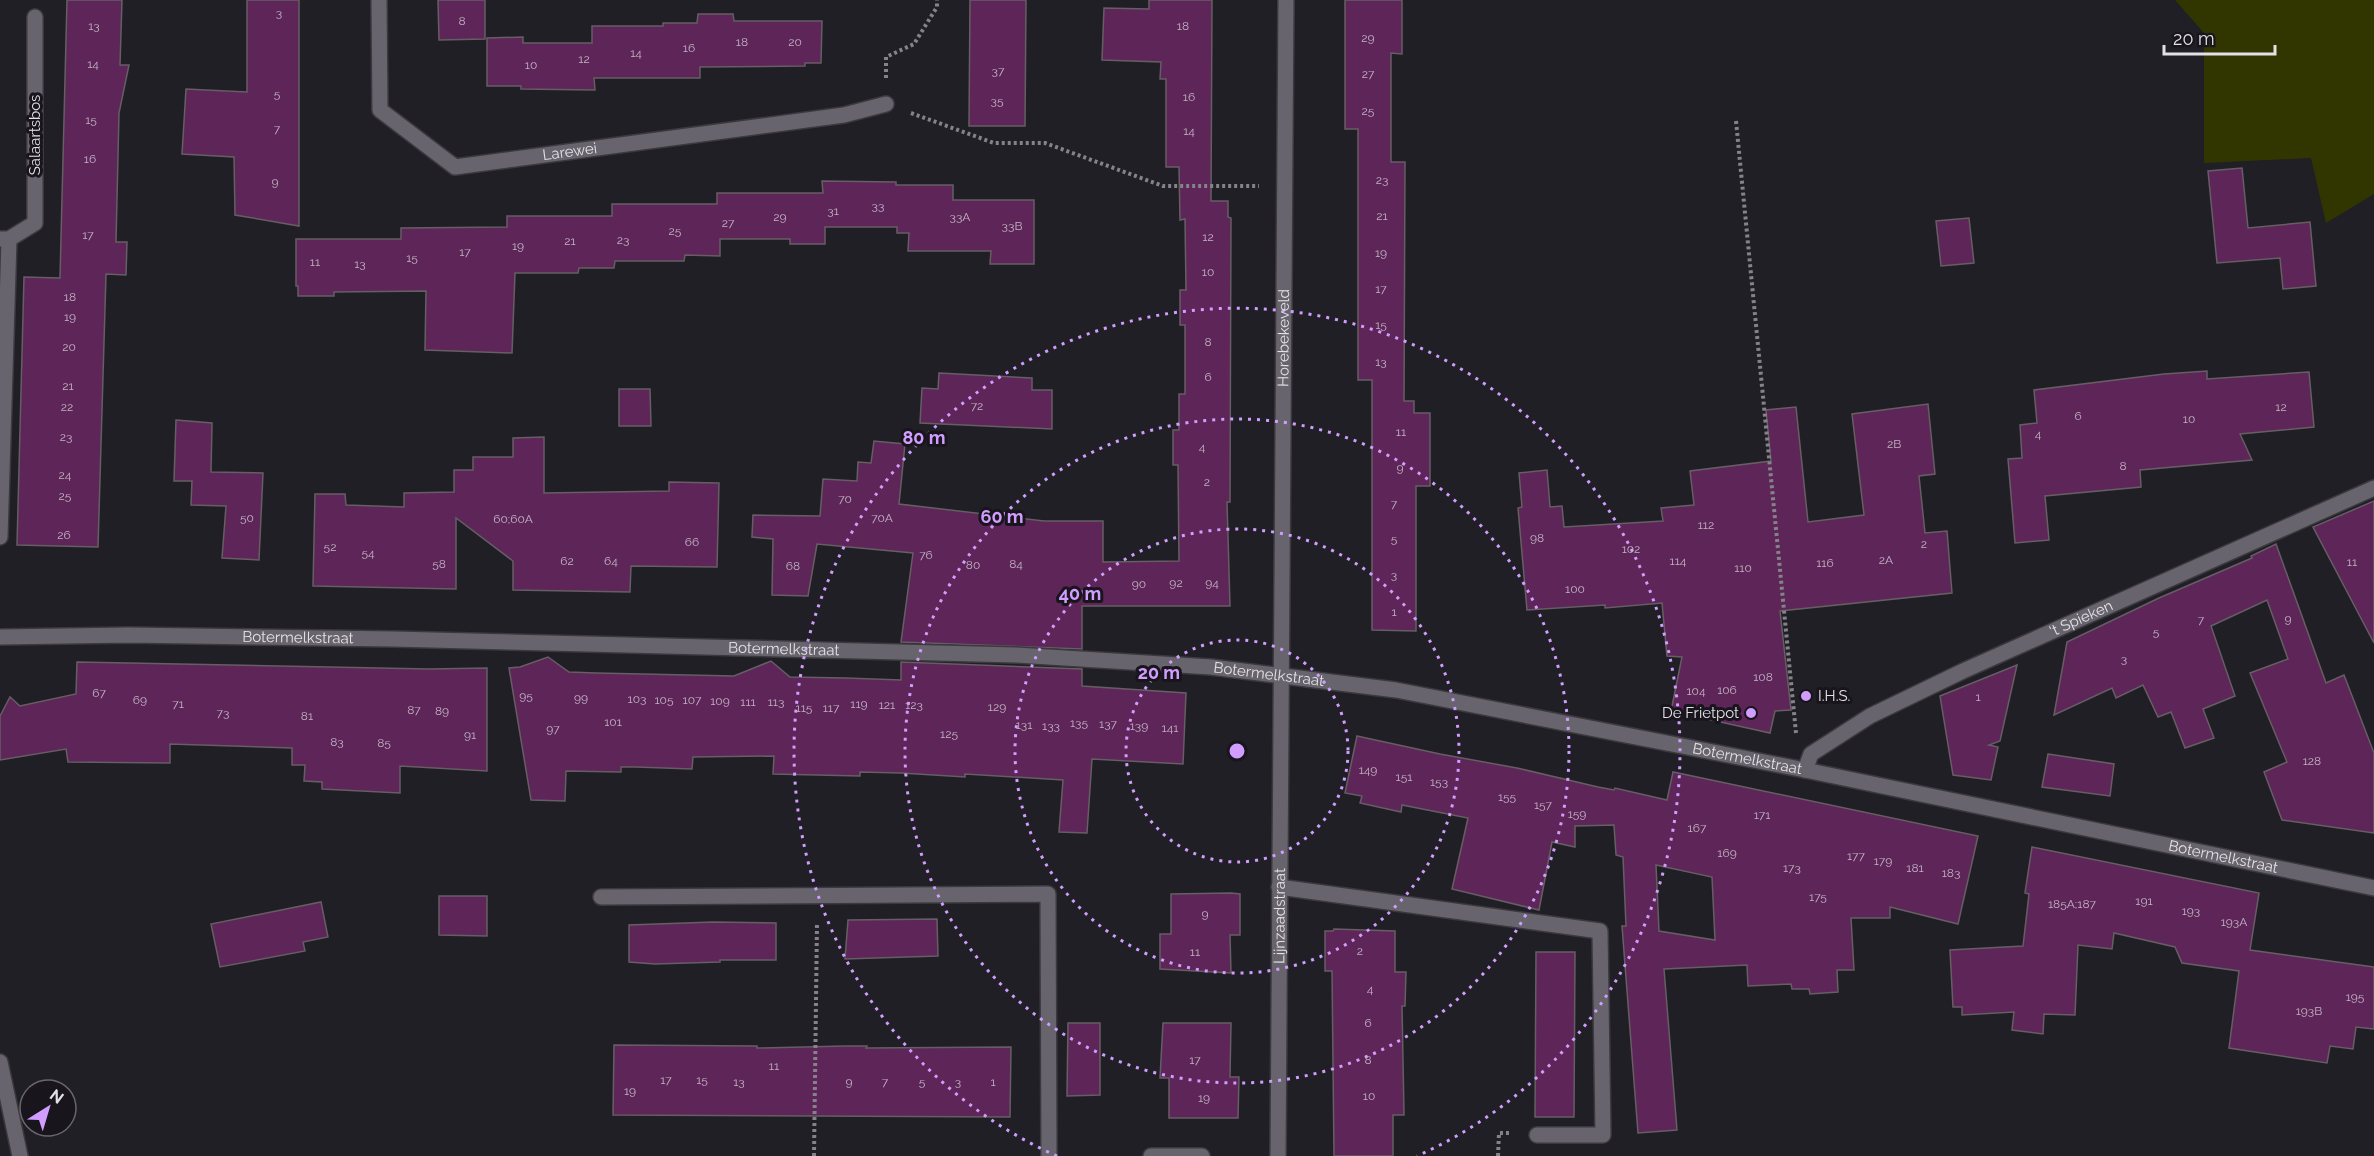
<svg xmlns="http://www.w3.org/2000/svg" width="2374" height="1156" viewBox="0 0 2374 1156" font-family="Raleway,sans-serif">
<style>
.green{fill:#313600}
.building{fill:#5d2558;stroke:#665e64;stroke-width:1.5;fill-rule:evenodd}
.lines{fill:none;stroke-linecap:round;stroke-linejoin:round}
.lane-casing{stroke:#3b393e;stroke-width:18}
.street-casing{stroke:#3b393e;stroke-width:18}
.path{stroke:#858389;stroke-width:4;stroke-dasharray:3 3;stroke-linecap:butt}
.lane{stroke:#67646d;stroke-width:15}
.street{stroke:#67646d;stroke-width:15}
.ring{fill:none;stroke:#d19dfe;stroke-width:3;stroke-dasharray:3 6}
.poi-dot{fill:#d19dfe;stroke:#18151d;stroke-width:2}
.labels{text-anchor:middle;stroke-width:6;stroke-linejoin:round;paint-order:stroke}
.number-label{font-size:12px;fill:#c2b2c2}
.street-label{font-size:15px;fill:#e3e1e6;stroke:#18151d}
.poi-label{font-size:15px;fill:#e3e1e6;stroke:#18151d;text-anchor:start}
.centre{fill:#d19dfe;stroke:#18151d;stroke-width:3}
.ring-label{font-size:18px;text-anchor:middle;font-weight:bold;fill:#d19dfe;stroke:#18151d;stroke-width:6;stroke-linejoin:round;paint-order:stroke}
</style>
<rect width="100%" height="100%" fill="#211f26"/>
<!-- green -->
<path class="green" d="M2175,0H2374V194L2326,223L2311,158L2204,163V33Z"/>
<!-- building -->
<g class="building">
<path d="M67,0H122L120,65H129L119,113L116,242H127L126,275L106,274L98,547L17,545L24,277L60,278Z"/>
<path d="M247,0H299V226L235,215L234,157L182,154L186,89L247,92Z"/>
<path d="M438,0H485V39L439,40Z"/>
<path d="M970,0H1026L1025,126H969Z"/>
<path d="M1149,0H1212L1211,201H1228V217L1231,218L1230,502H1227L1230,606H1082V649L901,642L913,553L817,544L808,596L772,595L773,539L752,537L753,515L820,516L823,479L857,481L858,462L871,463L874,441L905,444L899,504L1044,521H1103V562L1179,561L1178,465H1173V430H1179V394H1185V325H1180V290H1186L1185,219L1180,220L1179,167H1166V79H1160L1161,62L1102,60L1104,8L1149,9Z"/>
<path d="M1345,0H1402V54L1391,53V162H1405L1404,401H1414V413H1430V486H1416V631L1372,630V380H1358V129H1345Z"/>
<path d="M698,14H733L734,21H822L821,63H805V66L700,67V78H594L595,90L521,89V86H487V38L523,37V43H592V26H663V23H697Z"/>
<path d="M2242,168L2248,228L2310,222L2316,286L2283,289L2280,258L2217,263L2208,171Z"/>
<path d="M822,181L896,182V185H953V200H1034V264H990L991,251H908L909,233H897V227H825V244H790V239H720V256L685,255L684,261H615L614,268H579L578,273H515L512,353L425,350L426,291L334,292V296H298V286H296V239H401V228L507,227V216H612V204H717V193H823Z"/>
<path d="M1969,218L1974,263L1941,266L1936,221Z"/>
<path d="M2207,371V379L2309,372L2314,427L2240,434L2252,460L2140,470L2141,487L2045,496L2049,540L2015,543L2008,459L2022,458L2020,425L2037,423L2034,390L2164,374Z"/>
<path d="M939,373L1032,378V390H1052V429L920,423L922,388L938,389Z"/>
<path d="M619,389H650L651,426H619Z"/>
<path d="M1928,404L1935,474L1919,476L1925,533L1947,531L1952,593L1780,611L1791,710L1775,711L1770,733L1671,711L1682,657L1667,656L1662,603L1605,608V605L1527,610L1518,508L1522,507L1519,473L1547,470L1550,507L1562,506L1564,527L1663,521L1661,508L1694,505L1690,471L1771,461L1766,410L1796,407L1808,522L1864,515L1852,414Z"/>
<path d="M176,420L212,423L211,472L263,473L259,560L222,558L226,506L191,505L192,481H174Z"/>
<path d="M544,437V493L669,491V482L719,483L717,567L631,566L630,592L513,590V561L456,518V589L313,586L315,494H345L346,505L404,507V493L454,492V470H473V457H513V438Z"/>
<path d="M2374,501V643L2313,527Z"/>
<path d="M2276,544L2326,683L2344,675L2374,753V833L2282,820L2264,772L2287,762L2250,673L2288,659L2267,600L2211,626L2235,696L2203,709L2214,738L2185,748L2171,712L2158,717L2143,685L2116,698L2112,688L2054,715L2067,642L2159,598L2252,558L2251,556Z"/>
<path d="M548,657L569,672L596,673L734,676L771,661L790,677L846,678L901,680V662L1082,669V686L1186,693L1183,764L1092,759L1087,833L1059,832L1063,780L965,774V777L901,773L860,772V776L773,774L774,756L693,757L692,769L636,767H621V772L566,771L565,801L531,800L509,668L520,667Z"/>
<path d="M77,662L429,669L487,668V771L400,766V793L322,789V782L304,781L305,765H292V748L170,744V763L68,762L66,749L0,760V716L10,697L20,706L76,694Z"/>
<path d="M2017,665L2000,741L1989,745L1998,747L1991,780L1953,775L1940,696Z"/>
<path d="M1357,736L1440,754L1517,768L1598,787L1614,790L1615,788L1667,800L1673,772L1978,836L1958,924L1890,907V918H1851L1854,970H1837L1838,992L1810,994L1809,989H1792L1791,984L1748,986L1747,965L1664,969L1677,1130L1638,1133L1622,926H1626L1623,857L1616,855L1614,825L1575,826V847L1552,842L1539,910L1452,889L1468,818L1402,805L1401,812L1360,803L1362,796L1345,793ZM1656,865L1712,877L1715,940L1659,931Z"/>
<path d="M2048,754L2114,764L2110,796L2042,787Z"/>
<path d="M2032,847L2259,893L2250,950L2374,967V1029L2356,1027L2353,1049L2330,1046L2327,1063L2229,1048L2239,971L2182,963L2175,947L2114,933L2112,949L2078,945L2075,1015L2044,1014L2043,1034L2012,1030L2014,1012L1962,1015V1007H1953L1950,950L2023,946L2029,894L2025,893Z"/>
<path d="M1231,893L1240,894V935H1230L1231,973L1160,969V934H1171V894Z"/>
<path d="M439,896H487V936L439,935Z"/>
<path d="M321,902L328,937L303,942L305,951L220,967L211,924Z"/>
<path d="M937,919L938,956L845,959L848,920Z"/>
<path d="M713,922L776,923V960H720V962L655,964L629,962V925Z"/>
<path d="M1334,929L1395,931V972H1406L1405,1006H1402L1404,1115H1393V1156H1334L1332,971H1325V931H1333Z"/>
<path d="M1536,952H1575L1574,1117H1535Z"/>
<path d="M1068,1023H1100V1095L1067,1096Z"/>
<path d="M1163,1023H1231L1230,1077H1239L1238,1118H1169V1078H1160Z"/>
<path d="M614,1045L757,1046V1048L845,1046H867L866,1048L1011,1047L1010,1117L613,1115Z"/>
</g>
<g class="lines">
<defs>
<g id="lane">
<path d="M1279,887L1600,931L1603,1135H1537"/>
<path d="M601,897L1048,894L1049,1156"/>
<path d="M0,1062L20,1156"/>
</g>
<g id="street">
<path id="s1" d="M379,0L380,110L455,167L844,115L886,104"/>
<path d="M0,239H9L35,223V17"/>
<path d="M0,537L9,239"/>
<path id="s2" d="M0,637L129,635L393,639L1016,655L1211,667L1396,690L1805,770L2374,888"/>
<path id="s3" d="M1805,770L1811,754L1870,716L1963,671L2374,488"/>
<path d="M1151,1156H1202"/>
<path id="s4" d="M1278,1156L1286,0"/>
</g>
</defs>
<!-- lane casing -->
<use href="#lane" class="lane-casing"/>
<!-- street casing -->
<use href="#street" class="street-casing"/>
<!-- path -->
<g class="path">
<path d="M886,78V57L914,44L937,7V0"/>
<path d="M911,113L994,143H1045L1163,186H1259"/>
<path d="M1736,121L1796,733"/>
<path d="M814,1156L817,923"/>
<path d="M1498,1156L1499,1133H1510"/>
</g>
<!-- lane -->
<use href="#lane" class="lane"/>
<!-- street -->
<use href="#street" class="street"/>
</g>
<!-- distance rings -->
<g class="ring">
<circle cx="1237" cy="751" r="111"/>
<circle cx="1237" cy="751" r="222"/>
<circle cx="1237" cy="751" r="332"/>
<path d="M1057 1156A443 443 0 1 1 1417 1156"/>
</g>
<!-- markers -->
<g class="poi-dot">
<circle cx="1806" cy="696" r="6"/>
<circle cx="1751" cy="713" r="6"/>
</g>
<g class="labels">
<!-- number labels -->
<g class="number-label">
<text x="279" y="17">3</text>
<text x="462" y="25">8</text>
<text x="94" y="30">13</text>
<text x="1183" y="30">18</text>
<text x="1368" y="42">29</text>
<text x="742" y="46">18</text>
<text x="795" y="46">20</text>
<text x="689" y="52">16</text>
<text x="636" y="57">14</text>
<text x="584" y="63">12</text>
<text x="93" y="68">14</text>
<text x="531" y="69">10</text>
<text x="998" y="75">37</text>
<text x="1368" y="78">27</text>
<text x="277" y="98">5</text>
<text x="1189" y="101">16</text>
<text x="997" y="105">35</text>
<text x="1368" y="115">25</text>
<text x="91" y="124">15</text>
<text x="277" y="133">7</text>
<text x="1189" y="135">14</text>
<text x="90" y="163">16</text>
<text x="1382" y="184">23</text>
<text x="275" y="186">9</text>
<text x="878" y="210">33</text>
<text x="833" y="215">31</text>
<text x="1382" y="220">21</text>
<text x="780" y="221">29</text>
<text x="960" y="221">33A</text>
<text x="728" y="227">27</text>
<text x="1012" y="230">33B</text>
<text x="675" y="235">25</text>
<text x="88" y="239">17</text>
<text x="1208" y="241">12</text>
<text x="623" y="244">23</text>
<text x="570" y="245">21</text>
<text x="518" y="250">19</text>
<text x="465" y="256">17</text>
<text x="1381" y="257">19</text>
<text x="412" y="262">15</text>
<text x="315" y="266">11</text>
<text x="360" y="268">13</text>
<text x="1208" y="276">10</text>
<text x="1381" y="293">17</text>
<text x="70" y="301">18</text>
<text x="70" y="321">19</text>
<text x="1381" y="329">15</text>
<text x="1208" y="346">8</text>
<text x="69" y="351">20</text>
<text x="1381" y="366">13</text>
<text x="1208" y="381">6</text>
<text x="68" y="390">21</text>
<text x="977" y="410">72</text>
<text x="67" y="411">22</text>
<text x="2281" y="411">12</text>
<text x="2078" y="420">6</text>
<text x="2189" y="423">10</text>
<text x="1401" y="436">11</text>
<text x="2038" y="438">4</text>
<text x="66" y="441">23</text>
<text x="1894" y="448">2B</text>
<text x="1202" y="451">4</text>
<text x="2123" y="470">8</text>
<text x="1400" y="472">9</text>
<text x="65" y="479">24</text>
<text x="1207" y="486">2</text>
<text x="65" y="500">25</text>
<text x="845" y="503">70</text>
<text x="1394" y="508">7</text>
<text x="247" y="522">50</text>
<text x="882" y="522">70A</text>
<text x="513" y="523">60;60A</text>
<text x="1706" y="529">112</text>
<text x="64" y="539">26</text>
<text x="1537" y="542">98</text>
<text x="1394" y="543">5</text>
<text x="692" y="546">66</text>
<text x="1924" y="548">2</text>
<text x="330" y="551">52</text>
<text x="1631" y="553">102</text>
<text x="368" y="557">54</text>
<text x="926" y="559">76</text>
<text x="1886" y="564">2A</text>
<text x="567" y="565">62</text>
<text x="611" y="565">64</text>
<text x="1678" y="565">114</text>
<text x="2352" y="566">11</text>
<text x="1825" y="567">116</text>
<text x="439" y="568">58</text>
<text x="1016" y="568">84</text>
<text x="973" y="569">80</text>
<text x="793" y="570">68</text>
<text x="1743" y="572">110</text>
<text x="1394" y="579">3</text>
<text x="1176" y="587">92</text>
<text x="1212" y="587">94</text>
<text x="1139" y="588">90</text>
<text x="1575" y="593">100</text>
<text x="1394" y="616">1</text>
<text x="2288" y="623">9</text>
<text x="2201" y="624">7</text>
<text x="2156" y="636">5</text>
<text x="2124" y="663">3</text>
<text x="1763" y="681">108</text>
<text x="1727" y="694">106</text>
<text x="1696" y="695">104</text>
<text x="99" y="697">67</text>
<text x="526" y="700">95</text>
<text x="1978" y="701">1</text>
<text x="581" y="702">99</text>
<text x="637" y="703">103</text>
<text x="140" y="704">69</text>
<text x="664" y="704">105</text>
<text x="692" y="704">107</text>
<text x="720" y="705">109</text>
<text x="748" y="706">111</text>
<text x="776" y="706">113</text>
<text x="178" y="708">71</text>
<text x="859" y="708">119</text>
<text x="887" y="709">121</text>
<text x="914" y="709">123</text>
<text x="997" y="711">129</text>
<text x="804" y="712">115</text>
<text x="831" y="712">117</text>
<text x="414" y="714">87</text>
<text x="442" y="715">89</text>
<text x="223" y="717">73</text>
<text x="307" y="720">81</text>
<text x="613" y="726">101</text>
<text x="1079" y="727">135</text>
<text x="1108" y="728">137</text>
<text x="1024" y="729">131</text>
<text x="1051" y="730">133</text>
<text x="1139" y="730">139</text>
<text x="1170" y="732">141</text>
<text x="553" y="733">97</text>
<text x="949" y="738">125</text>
<text x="470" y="739">91</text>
<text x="337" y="746">83</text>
<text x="384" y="747">85</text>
<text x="2312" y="765">128</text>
<text x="1368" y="774">149</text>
<text x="1404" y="781">151</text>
<text x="1439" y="786">153</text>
<text x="1507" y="801">155</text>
<text x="1543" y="809">157</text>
<text x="1577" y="818">159</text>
<text x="1762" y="819">171</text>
<text x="1697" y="832">167</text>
<text x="1727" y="857">169</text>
<text x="1856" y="860">177</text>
<text x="1883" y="865">179</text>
<text x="1792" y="872">173</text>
<text x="1915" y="872">181</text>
<text x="1951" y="877">183</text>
<text x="1818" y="901">175</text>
<text x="2144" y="905">191</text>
<text x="2072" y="908">185A;187</text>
<text x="2191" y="915">193</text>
<text x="1205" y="918">9</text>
<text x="2234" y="926">193A</text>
<text x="1360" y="955">2</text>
<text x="1195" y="956">11</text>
<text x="1370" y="993">4</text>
<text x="2355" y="1001">195</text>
<text x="2309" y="1015">193B</text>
<text x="1368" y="1027">6</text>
<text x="1195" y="1064">17</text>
<text x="1368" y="1064">8</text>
<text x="774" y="1070">11</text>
<text x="666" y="1084">17</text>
<text x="702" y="1084">15</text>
<text x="739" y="1086">13</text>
<text x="849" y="1086">9</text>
<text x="885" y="1086">7</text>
<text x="922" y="1086">5</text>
<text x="958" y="1086">3</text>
<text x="993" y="1086">1</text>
<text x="630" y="1095">19</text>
<text x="1369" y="1100">10</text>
<text x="1204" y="1102">19</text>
</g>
<!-- street labels -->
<g class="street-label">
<text transform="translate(35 135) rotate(-90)" y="5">Salaartsbos</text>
<text dy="5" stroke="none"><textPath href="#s1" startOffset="320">Larewei</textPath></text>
<text dy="5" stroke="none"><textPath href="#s4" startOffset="818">Horebekeveld</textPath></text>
<text dy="5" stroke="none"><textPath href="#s3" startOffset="320">'t Spieken</textPath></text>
<text dy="5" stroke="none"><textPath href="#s2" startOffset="298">Botermelkstraat</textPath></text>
<text dy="5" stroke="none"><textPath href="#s2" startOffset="784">Botermelkstraat</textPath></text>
<text dy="5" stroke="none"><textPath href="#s2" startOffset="1270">Botermelkstraat</textPath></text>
<text dy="5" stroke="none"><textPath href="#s2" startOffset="1756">Botermelkstraat</textPath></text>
<text dy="5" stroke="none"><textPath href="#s2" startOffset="2242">Botermelkstraat</textPath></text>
<text dy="5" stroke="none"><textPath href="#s4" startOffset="240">Lijnzaadstraat</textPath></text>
</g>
<!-- poi labels -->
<g class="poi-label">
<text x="1818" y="701">I.H.S.</text>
<text x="1739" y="718" text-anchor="end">De Frietpot</text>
</g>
</g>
<circle cx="1237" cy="751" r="9" class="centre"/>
<g class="ring-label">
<text x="924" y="444">80 m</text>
<text x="1002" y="523">60 m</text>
<text x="1080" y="600">40 m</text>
<text x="1159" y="679">20 m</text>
</g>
<!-- north arrow -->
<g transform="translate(48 1108) rotate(37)"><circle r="28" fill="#18151d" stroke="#69676d" stroke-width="1.5"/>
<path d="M0-4.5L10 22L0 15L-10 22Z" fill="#d19dfe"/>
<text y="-9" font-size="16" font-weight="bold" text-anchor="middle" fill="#e3e1e6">N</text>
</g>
<!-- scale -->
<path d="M2164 45v9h111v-9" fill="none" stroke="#e3e1e6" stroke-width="3"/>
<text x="2173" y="45" font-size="18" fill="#e3e1e6" stroke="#18151d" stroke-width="4.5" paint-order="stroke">20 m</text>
</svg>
